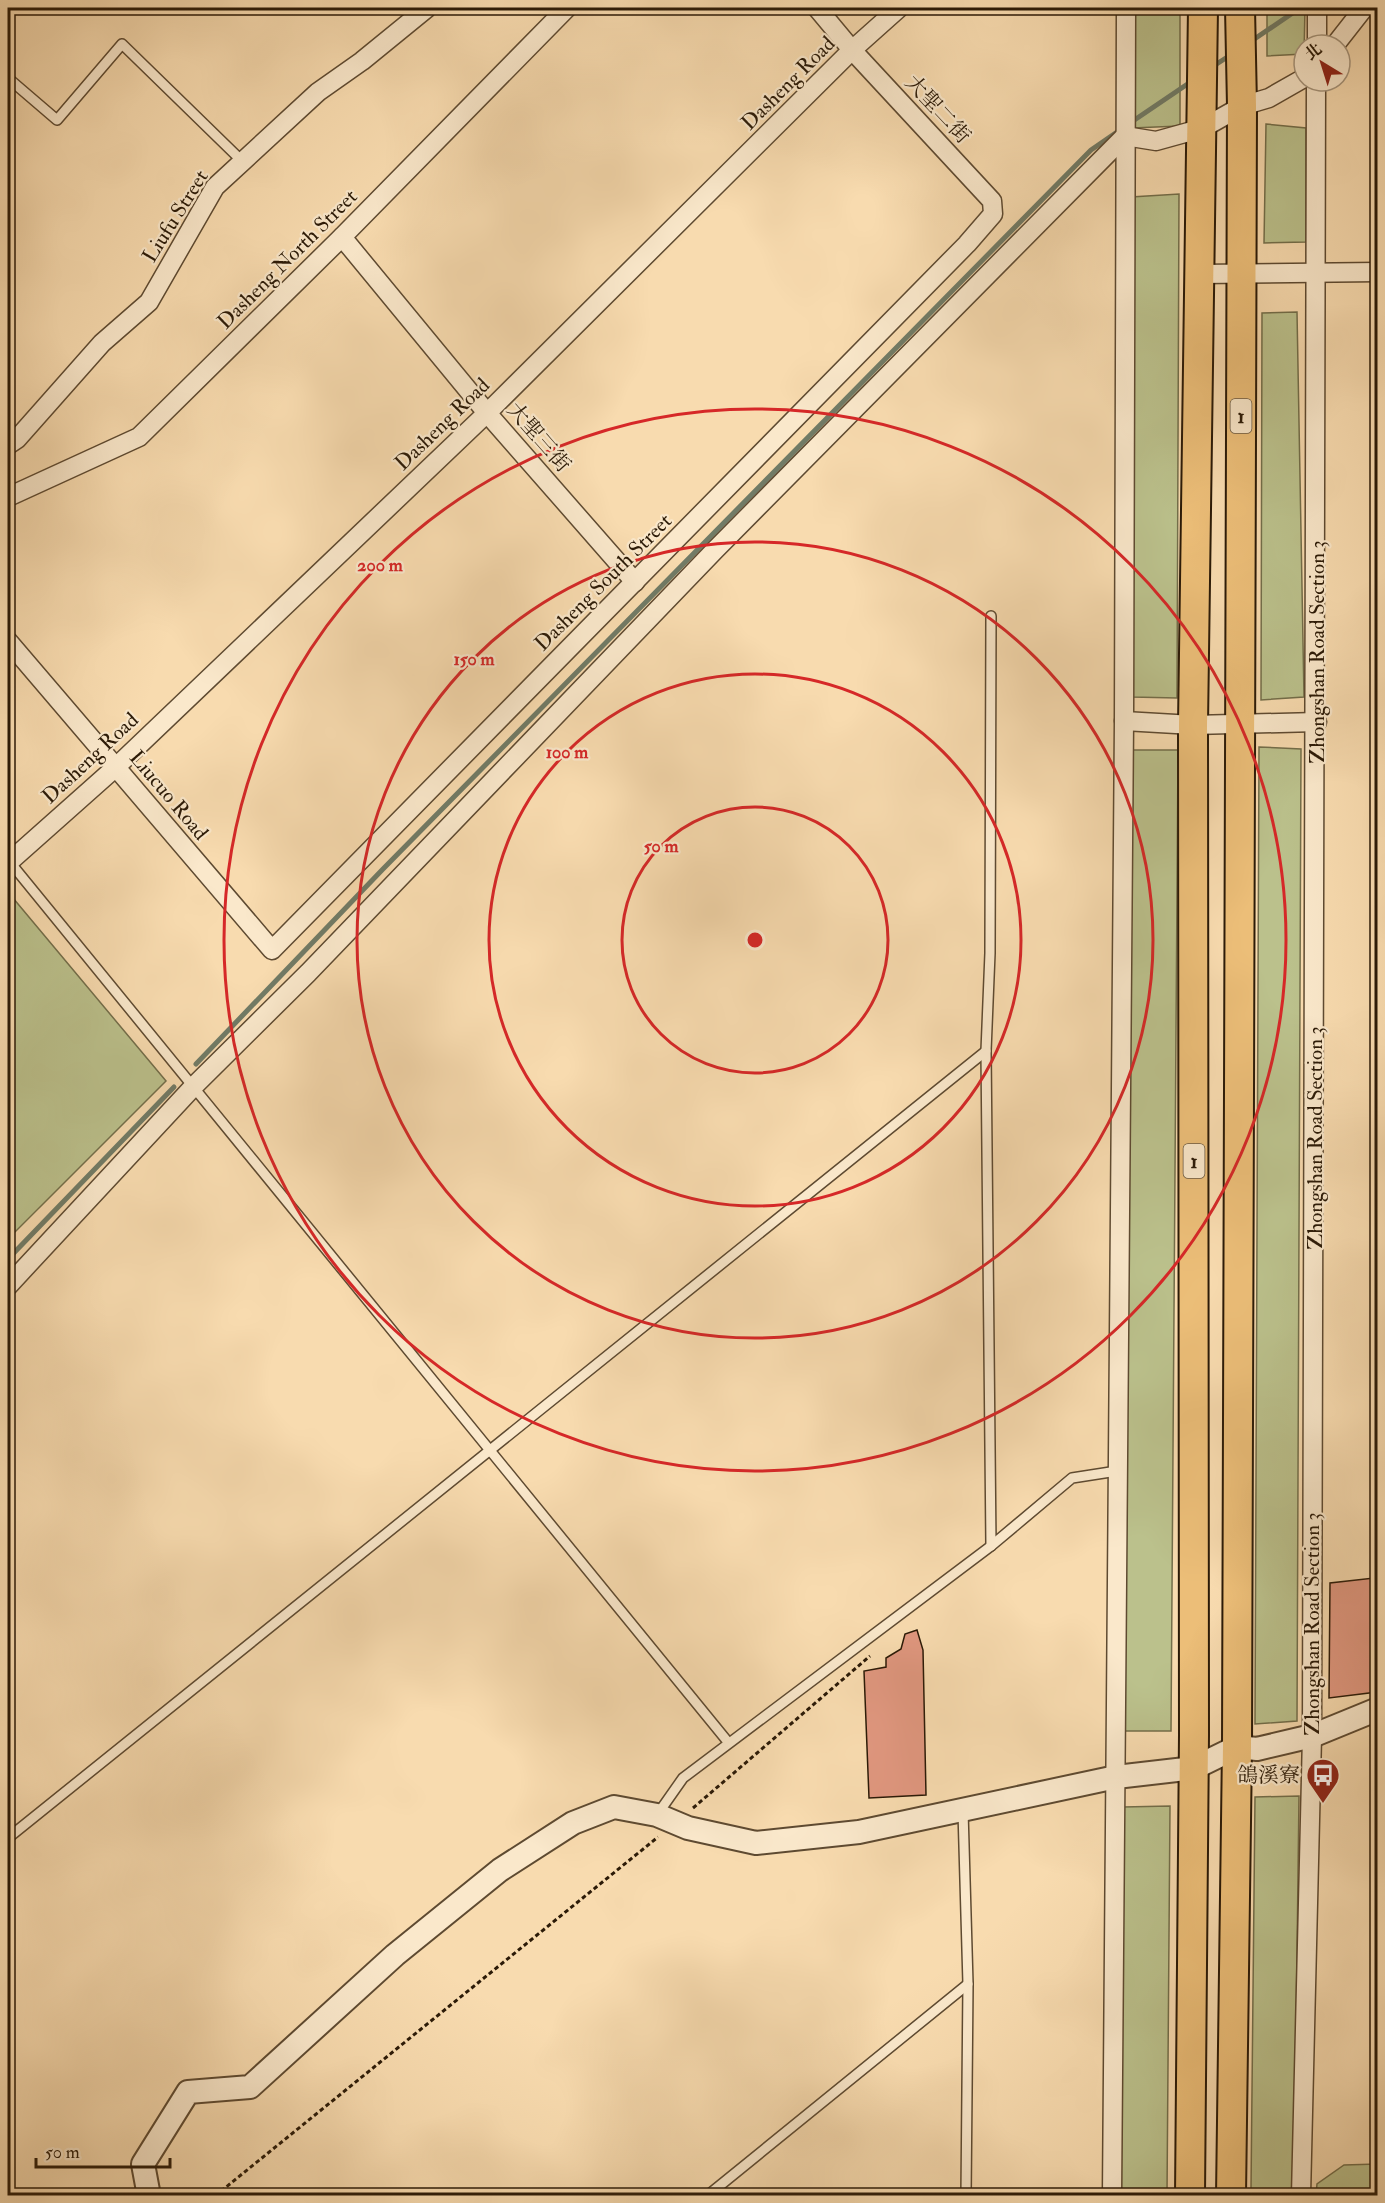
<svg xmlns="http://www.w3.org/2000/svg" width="1385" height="2203" viewBox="0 0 1385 2203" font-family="'IM FELL Double Pica','Noto Serif TC',serif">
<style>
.green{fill:#bbc18c;stroke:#736e4a;stroke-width:1.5}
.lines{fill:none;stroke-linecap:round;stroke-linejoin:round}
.stream{stroke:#717b66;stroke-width:5}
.building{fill:#e0977f;stroke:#2b1a07;stroke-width:1.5}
.service-casing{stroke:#5e4a31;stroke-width:12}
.minor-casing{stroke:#5e4a31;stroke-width:21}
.tertiary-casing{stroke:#5e4a31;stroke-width:26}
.primary-casing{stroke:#2b1a07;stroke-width:32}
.path{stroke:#2b1a07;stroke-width:3;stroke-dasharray:4.5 3;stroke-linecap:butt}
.service{stroke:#fae8cb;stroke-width:9}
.minor{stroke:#fae8cb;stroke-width:18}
.tertiary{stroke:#fae8cb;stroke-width:22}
.primary{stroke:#ecbe78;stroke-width:28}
.ring{fill:none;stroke:#d62828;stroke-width:3}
.labels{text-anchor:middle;stroke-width:4.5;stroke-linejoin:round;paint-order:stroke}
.shield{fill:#fae8cb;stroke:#695842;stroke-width:1.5}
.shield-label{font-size:20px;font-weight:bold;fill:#2b1a07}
.street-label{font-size:21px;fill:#2b1a07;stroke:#fae8cb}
.poi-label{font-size:21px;fill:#2b1a07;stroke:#fae8cb;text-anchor:end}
.centre{fill:#d62828;stroke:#fae8cb;stroke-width:3}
.ring-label{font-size:18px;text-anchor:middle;font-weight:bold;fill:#d62828;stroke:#fae8cb;stroke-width:4.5;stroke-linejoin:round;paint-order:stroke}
</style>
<rect width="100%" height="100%" fill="#f8dbaf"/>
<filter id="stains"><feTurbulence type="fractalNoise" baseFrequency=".00333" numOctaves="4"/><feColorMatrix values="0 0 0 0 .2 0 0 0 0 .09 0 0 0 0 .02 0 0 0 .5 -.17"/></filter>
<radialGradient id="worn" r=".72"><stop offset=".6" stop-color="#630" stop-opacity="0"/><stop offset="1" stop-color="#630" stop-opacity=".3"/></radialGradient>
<!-- green -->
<g class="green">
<path d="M1131,8H1180V126L1132,128Z"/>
<path d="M1267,8H1305L1304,54L1267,56Z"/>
<path d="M1266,124L1306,128V242L1264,243Z"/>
<path d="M1179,194L1177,698L1132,697L1131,197Z"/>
<path d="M1297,312L1304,697L1261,700L1262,313Z"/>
<path d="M1259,747L1301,749L1297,1721L1255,1724Z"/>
<path d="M1133,750H1178L1171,1731H1123Z"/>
<path d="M8,892L166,1081L8,1239Z"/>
<path d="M1299,1796L1294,2190L1251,2189L1255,1797Z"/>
<path d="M1170,1806L1167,2195L1120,2196L1123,1807Z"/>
<path d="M1377,2164V2195H1316L1317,2184L1344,2165Z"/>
</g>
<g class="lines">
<!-- stream -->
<g class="stream">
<path d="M1250,42L1300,8"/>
<path d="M1212,67L1232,54"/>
<path d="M1130,123L1192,81"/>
<path d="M196,1064L383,869L1091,150L1120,130"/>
<path d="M8,1259L174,1087"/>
</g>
</g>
<!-- building -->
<g class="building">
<path d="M1374,1578L1377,1595V1692L1329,1698L1330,1583Z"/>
<path d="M917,1630L923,1650L926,1795L869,1798L864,1671L886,1667V1658L901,1649L905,1634Z"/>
</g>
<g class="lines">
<defs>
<g id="service">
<path d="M8,78L57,120L122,44L242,161"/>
<path d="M9,861L728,1742"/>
<path d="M991,1546L986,1051L990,953L991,616"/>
<path d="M963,1811L968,1984L966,2196"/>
<path d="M657,1815L683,1778L991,1546L1072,1478L1117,1471"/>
<path d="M8,1838L986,1051"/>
<path d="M707,2196L968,1984"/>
</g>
<g id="minor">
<path d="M1317,45V8"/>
<path d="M1335,45L1364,8"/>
<path d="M342,237L487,413L635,582"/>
<path d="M1200,274L1378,272"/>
<path d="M8,445L17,439L102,343L149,302L215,187L318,92L362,61L427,8"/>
<path d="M8,497L139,437L342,237L567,8"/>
<path d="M8,641L272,950L967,244L993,214L992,201L852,50L817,8"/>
<path d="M1124,721L1193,725L1317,722"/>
<path d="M8,863L116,767L487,413L852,50L899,8"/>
<path d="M8,1286L194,1086L308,973L715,550L1125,136L1156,141L1203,128L1242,106L1269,98L1304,78"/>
<path d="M1112,2196L1124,721L1126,8"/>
<path d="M1301,2196L1312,1736L1316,81"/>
</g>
<path id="tertiary" d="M149,2196L143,2164L188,2092L250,2087L395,1955L500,1870L573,1823L614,1807L657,1815L688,1828L756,1843L859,1832L1116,1777L1194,1768L1237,1747L1257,1749L1312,1736L1378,1709"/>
<g id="primary">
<path d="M1190,2196L1194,1735L1193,725L1203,8"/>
<path d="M1231,2196L1237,1747L1242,106L1240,8"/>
</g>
</defs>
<!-- service casing -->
<use href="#service" class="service-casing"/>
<!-- minor casing -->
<use href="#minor" class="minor-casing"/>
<!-- tertiary casing -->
<use href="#tertiary" class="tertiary-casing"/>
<!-- primary casing -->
<use href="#primary" class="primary-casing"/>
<!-- path -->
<g class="path">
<path d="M693,1808L870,1656"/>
<path d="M215,2196L658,1837"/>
</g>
<!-- service -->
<use href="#service" class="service"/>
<!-- minor -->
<use href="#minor" class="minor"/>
<!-- tertiary -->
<use href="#tertiary" class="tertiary"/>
<!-- primary -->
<use href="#primary" class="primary"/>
</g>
<!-- distance rings -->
<g class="ring">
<circle cx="755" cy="940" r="133"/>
<circle cx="755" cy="940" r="266"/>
<circle cx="755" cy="940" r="398"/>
<circle cx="755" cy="940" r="531"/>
</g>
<!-- icons -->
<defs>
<symbol id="bus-pin" viewBox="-11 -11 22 30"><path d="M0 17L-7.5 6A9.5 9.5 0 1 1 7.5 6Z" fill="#8f2418" stroke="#fae8cb"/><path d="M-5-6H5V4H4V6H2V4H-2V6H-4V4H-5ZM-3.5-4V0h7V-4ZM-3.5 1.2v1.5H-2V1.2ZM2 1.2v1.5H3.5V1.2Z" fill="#fff"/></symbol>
</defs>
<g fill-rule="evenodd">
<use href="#bus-pin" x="1304" y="1756" width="38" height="52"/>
</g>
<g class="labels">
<!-- shield labels -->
<g class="shield">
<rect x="1230.5" y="399" width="21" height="34" rx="4.5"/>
<rect x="1183.5" y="1144" width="21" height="34" rx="4.5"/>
</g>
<g class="shield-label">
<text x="1241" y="423">1</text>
<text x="1194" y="1168">1</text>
</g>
<!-- street labels -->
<g class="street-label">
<text transform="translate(788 83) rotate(-45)" y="7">Dasheng Road</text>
<text transform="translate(938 109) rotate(47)" y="7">大聖二街</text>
<text transform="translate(175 216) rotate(-58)" y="7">Liufu Street</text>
<text transform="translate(287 259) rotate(-45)" y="7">Dasheng North Street</text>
<text transform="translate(442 424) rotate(-44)" y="7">Dasheng Road</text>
<text transform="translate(539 437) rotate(49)" y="7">大聖三街</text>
<text transform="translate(603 582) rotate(-45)" y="7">Dasheng South Street</text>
<text transform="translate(1317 652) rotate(-90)" y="7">Zhongshan Road Section 3</text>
<text transform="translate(90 758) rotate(-43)" y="7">Dasheng Road</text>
<text transform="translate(169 795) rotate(50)" y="7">Liucuo Road</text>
<text transform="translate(1315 1138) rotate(-90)" y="7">Zhongshan Road Section 3</text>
<text transform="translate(1312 1624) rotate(-90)" y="7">Zhongshan Road Section 3</text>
</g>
<!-- poi labels -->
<g class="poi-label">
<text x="1300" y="1782">鴿溪寮</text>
</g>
</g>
<circle cx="755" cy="940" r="9" class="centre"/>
<g class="ring-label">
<text x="380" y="571">200 m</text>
<text x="474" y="665">150 m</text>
<text x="567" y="758">100 m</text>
<text x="661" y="852">50 m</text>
</g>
<!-- margin -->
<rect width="1385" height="2203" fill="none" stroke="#f8dbaf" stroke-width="30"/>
<rect x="9" y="9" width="1367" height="2185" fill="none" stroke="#2b1a07" stroke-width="3"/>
<rect x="15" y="15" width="1355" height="2173" fill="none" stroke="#2b1a07" stroke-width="1.5"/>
<!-- north arrow -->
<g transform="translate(1322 63) rotate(322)"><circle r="28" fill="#fae8cb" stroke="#a7967d" stroke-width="1.5"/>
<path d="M0-4.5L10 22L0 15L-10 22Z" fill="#8f2418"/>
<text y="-9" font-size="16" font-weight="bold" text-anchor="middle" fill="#2b1a07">北</text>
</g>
<!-- scale -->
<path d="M36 2158v9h134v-9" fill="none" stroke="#2b1a07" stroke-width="3"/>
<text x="45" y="2158" font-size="18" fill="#2b1a07" stroke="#fae8cb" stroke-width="4.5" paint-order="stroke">50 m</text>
<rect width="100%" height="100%" filter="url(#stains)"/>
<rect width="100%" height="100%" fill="url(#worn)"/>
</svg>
